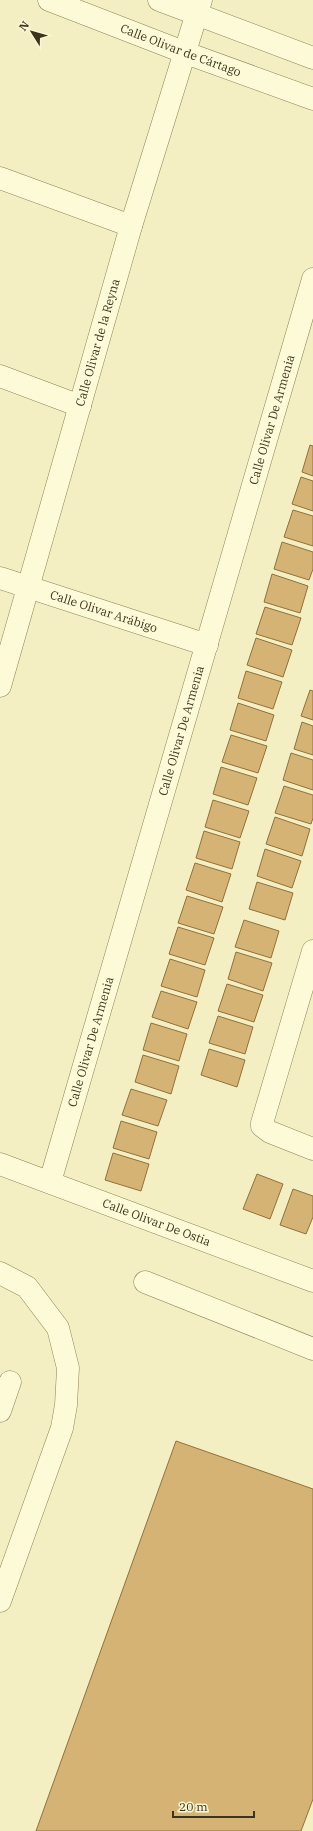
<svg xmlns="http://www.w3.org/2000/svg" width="313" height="1831" viewBox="0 0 313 1831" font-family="'IBM Plex Serif',serif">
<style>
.building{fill:#d5b374;stroke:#91713a}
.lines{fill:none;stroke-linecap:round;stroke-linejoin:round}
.minor-casing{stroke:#8f8257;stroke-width:23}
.minor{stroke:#fcfad7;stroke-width:22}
.labels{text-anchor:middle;stroke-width:4;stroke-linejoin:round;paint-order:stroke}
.street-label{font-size:12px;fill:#3e341d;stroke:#f9f7d3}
</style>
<rect width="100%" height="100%" fill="#f3efc2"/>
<!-- building -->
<g class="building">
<path d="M310,445L313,446V476L302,472Z"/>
<path d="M301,477L313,481V511L292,504Z"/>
<path d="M293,510L313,516V546L284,537Z"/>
<path d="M282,542L313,552V569L309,580L274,569Z"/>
<path d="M272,574L308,586L300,613L264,602Z"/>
<path d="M265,607L301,618L292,645L256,634Z"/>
<path d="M256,638L292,650L283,677L247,665Z"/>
<path d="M246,671L282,682L273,709L238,698Z"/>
<path d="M310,690L313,691V720L301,716Z"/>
<path d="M238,703L274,715L266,741L230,730Z"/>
<path d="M302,722L313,726V755L294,749Z"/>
<path d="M231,735L267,746L258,773L222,762Z"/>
<path d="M291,753L313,760V790L283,780Z"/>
<path d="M221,767L257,778L248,805L213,794Z"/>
<path d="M284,786L313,795V818L311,824L275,813Z"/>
<path d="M213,800L249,811L240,838L205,827Z"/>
<path d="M275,817L310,829L302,856L266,844Z"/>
<path d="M204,831L240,842L232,869L196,858Z"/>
<path d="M265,849L301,861L292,888L257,876Z"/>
<path d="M195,863L231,874L222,902L186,890Z"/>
<path d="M257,882L293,893L285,920L249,909Z"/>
<path d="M187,896L223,907L214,934L178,923Z"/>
<path d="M244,920L279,931L271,958L235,947Z"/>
<path d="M178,927L214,938L205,965L169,954Z"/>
<path d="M236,952L272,963L263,991L228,979Z"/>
<path d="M170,959L205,970L197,997L161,986Z"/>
<path d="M227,984L263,995L254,1022L218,1011Z"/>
<path d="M161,991L197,1002L188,1029L152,1017Z"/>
<path d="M218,1016L253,1027L245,1054L209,1043Z"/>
<path d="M151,1023L187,1034L179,1061L143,1050Z"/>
<path d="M209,1049L245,1060L237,1087L201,1075Z"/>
<path d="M143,1055L179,1066L171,1094L135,1082Z"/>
<path d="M131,1089L167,1100L158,1126L122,1115Z"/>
<path d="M121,1121L157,1132L149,1159L113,1148Z"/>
<path d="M113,1153L149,1164L141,1191L105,1180Z"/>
<path d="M257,1174L283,1184L270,1219L243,1209Z"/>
<path d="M293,1189L313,1196V1217L306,1234L280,1225Z"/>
<path d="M176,1441L313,1489V1799L301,1831H36Z"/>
</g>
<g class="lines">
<defs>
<g id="minor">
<path id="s1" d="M49,0L186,53L313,99"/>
<path d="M159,0L313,58"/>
<path d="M0,178L131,226"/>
<path d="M0,376L80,406"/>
<path id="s2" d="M0,578L207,645"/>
<path id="s3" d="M0,686L131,226L201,0"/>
<path d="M313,951L262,1123V1126L270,1132L313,1149"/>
<path id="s4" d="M0,1164L313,1281"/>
<path id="s5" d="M50,1182L313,279"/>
<path d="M0,1273L27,1287L58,1328L68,1368L66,1405L62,1428L0,1601"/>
<path d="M145,1282L313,1349"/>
<path d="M0,1411L10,1382"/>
</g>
</defs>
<!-- minor casing -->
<use href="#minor" class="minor-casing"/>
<!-- minor -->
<use href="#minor" class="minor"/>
</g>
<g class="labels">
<!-- street labels -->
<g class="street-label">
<text dy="4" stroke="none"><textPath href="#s1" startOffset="141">Calle Olivar de Cártago</textPath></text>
<text dy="4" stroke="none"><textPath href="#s3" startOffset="357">Calle Olivar de la Reyna</textPath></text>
<text dy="4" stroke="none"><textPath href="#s5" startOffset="794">Calle Olivar De Armenia</textPath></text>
<text dy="4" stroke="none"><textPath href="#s2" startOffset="109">Calle Olivar Arábigo</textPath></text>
<text dy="4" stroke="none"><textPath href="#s5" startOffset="470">Calle Olivar De Armenia</textPath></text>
<text dy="4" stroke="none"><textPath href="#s5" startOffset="146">Calle Olivar De Armenia</textPath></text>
<text dy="4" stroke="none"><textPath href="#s4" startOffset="167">Calle Olivar De Ostia</textPath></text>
</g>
</g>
<!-- north arrow -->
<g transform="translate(32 32) rotate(307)" stroke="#f9f7d3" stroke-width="3" paint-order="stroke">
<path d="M0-3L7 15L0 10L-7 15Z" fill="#3e341d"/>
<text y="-6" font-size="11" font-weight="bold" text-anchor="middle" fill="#3e341d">N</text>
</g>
<!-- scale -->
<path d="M173 1811v6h81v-6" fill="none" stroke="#3e341d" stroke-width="2"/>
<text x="179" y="1811" font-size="12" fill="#3e341d" stroke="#f9f7d3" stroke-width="3" paint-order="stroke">20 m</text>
</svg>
